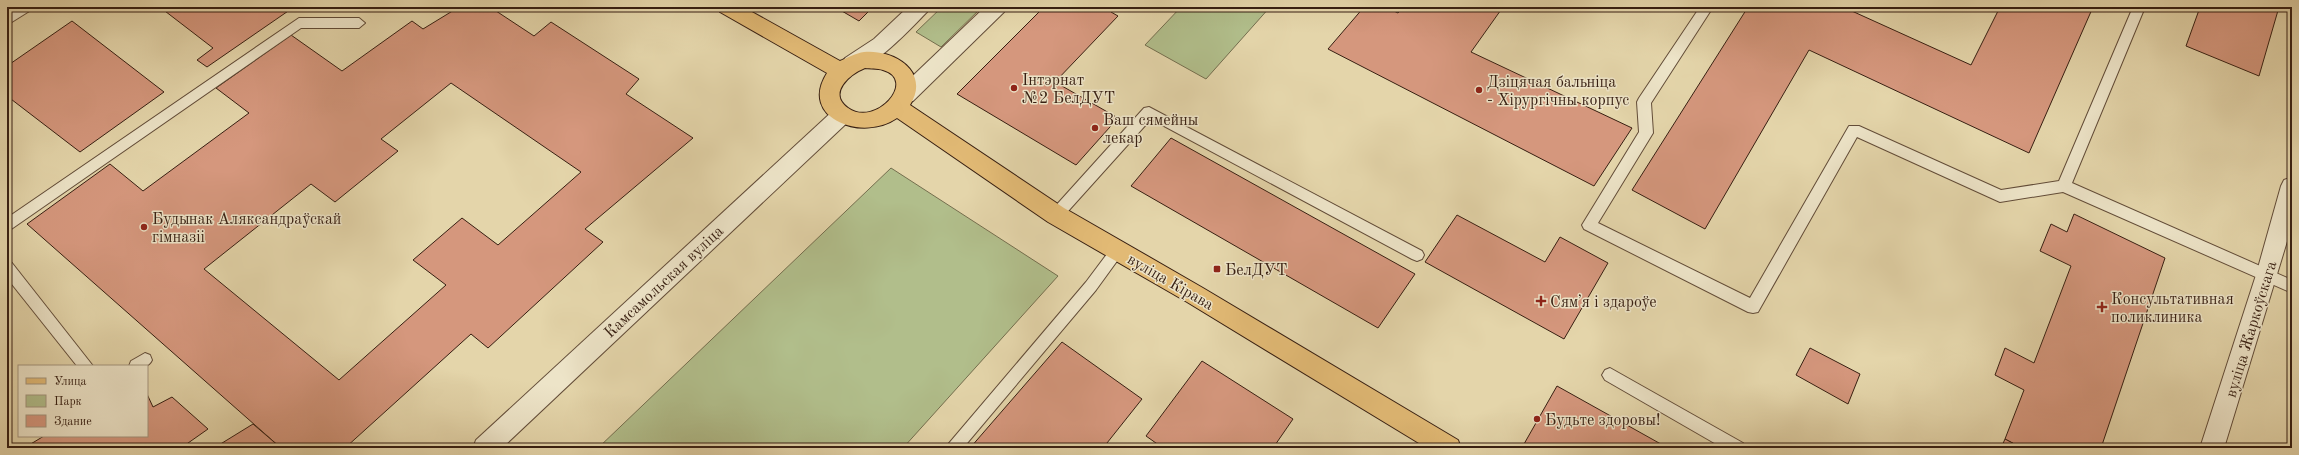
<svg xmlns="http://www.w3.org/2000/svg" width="2299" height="455" viewBox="0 0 2299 455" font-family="'Old Standard TT',serif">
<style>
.green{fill:#b1be8b;stroke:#746e4e}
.building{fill:#d5977d;stroke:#371f12;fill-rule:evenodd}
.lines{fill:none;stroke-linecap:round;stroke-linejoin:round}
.service-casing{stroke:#624c38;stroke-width:2}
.tertiary-casing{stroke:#624c38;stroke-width:2}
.primary-casing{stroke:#371f12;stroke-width:2}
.service{fill:#ede4c8;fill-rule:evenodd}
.tertiary{fill:#ede4c8;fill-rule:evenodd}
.primary{fill:#e2ba75;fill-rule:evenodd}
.poi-dot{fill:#8f2418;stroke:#ede4c8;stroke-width:1.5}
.labels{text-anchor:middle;stroke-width:3;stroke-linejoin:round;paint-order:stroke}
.poi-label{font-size:16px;fill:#371f12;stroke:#ede4c8;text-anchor:start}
.street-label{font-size:16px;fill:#371f12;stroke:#ede4c8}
</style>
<rect width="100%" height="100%" fill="#e4d5aa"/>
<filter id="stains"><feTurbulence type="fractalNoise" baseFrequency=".005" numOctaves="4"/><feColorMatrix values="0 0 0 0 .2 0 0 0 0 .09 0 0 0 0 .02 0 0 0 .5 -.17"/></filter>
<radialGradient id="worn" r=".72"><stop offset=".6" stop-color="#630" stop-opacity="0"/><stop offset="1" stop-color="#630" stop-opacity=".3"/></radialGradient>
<!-- green -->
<g class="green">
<path d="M942,7H982L941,47L916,32Z"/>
<path d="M1181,7H1270L1206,79L1145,45Z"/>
<path d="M891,168L1058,276L903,448H598Z"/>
</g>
<!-- building -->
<g class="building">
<path d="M163,7H294L207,67L197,60L213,48L161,8Z"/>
<path d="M459,7H490L534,36L551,22L639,79L626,94L693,138L585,229L603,242L488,348L471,334L345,448H281L27,224L110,164L143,191L249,113L216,88L291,35L342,71L412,21L423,29ZM451,83L581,172L498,245L462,218L413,260L446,285L339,380L204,269L311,184L335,202L398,151L381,139Z"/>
<path d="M835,7H873L859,21Z"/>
<path d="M1044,7H1115L1111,12L1118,16L1055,82L1118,118L1076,165L957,94Z"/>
<path d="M1364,7H1386L1398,13L1403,7H1503L1471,52L1632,128L1594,186L1328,49Z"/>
<path d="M1748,7H1843L1971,65L2000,7H2093L2029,153L1809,50L1705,229L1632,190Z"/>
<path d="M2192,7H2279L2259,76L2186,46L2199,10Z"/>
<path d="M72,21L164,92L80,152L7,96V66Z"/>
<path d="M1171,138L1415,274L1378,328L1131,186Z"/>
<path d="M2074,214L2165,258L2101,448H2022L2005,439L2024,390L1995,375L2005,348L2034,363L2071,266L2040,251L2051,224L2067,232Z"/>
<path d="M1457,215L1545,262L1560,237L1608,263L1564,339L1425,262Z"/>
<path d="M1062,342L1142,399L1103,448H970Z"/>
<path d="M1810,348L1860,374L1848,404L1796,375Z"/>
<path d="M1202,361L1293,419L1273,448H1163L1146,436Z"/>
<path d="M1557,386L1668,448H1531L1524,444Z"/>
<path d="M147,394L153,407L172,397L208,429L181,448H24L44,436H147Z"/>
<path d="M253,424L281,448H214Z"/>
<path d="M2005,439L2022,448H2001Z"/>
</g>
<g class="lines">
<defs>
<g id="service">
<path d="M17,7H33L31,10L7,25V14Z"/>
<path d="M1700,7H1713L1651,103L1653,133L1598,223L1750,298L1849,126H1859L2001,190L2059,181L2133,7H2145L2072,183L2292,280V293L2063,192L2000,202L1857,137L1758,312L1753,313L1748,312L1584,229L1582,225L1639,132L1637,102L1639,98Z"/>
<path d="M299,18H359L365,23L359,28H301L7,232V218Z"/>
<path d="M1149,107L1422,251L1424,255L1422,259L1417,261L1412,259L1151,119L1061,219L1056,221L1051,219L1049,215L1051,211L1144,108Z"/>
<path d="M1118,244L1123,246L1125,250L1096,290L963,448H945L1086,282L1113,246Z"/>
<path d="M7,261L12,263L93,366H77L7,278Z"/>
<path d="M145,353L150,355L152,360C148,369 139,366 129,366L131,361Z"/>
<path d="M1610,368L1743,443L1746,448H1723L1605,380L1602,375L1605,370Z"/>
</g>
<g id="tertiary">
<path d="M908,7H930L927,12C911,28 867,77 845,70L842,64L845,58L874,39Z"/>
<path d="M985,7H1007L1004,12L913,101L906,103L899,101L896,95L899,89Z"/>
<path d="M842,107L849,109L852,115L849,121L502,448H473L476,440L835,109Z"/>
<path d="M2292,177V225L2224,448H2200L2256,275L2281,186L2284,180Z"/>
</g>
<path id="primary" d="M717,7H743L840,61C847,58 856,53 864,52C894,49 931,72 910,105L1064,208L1203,288L1458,440L1461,448H1427L1187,302L1048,222L897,118C863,142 798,119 827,73L720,12ZM865,68C870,69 877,68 883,70C918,80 876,128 848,108C827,93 850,74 865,68Z"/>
</defs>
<!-- service casing -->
<use href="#service" class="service-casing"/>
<!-- tertiary casing -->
<use href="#tertiary" class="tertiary-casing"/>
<!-- primary casing -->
<use href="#primary" class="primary-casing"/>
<!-- service -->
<use href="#service" class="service"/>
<!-- tertiary -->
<use href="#tertiary" class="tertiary"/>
<!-- primary -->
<use href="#primary" class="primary"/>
</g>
<!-- markers -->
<g class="poi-dot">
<circle cx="1014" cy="88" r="4"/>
<circle cx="1479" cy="90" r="4"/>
<circle cx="1095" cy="128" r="4"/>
<circle cx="144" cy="227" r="4"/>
<rect x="1213" y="265" width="8" height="8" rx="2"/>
<path d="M1539 295h4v4h4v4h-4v4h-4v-4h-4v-4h4z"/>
<path d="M2100 301h4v4h4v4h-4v4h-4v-4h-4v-4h4z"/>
<circle cx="1537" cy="419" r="4"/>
</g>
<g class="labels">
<!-- poi labels -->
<g class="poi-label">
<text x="1022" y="85">Інтэрнат<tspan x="1022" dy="18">№2 БелДУТ</tspan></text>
<text x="1487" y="87">Дзіцячая бальніца<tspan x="1487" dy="18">- Хірургічны корпус</tspan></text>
<text x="1103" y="125">Ваш сямейны<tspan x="1103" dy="18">лекар</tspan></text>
<text x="152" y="224">Будынак Аляксандраўскай<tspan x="152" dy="18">гімназіі</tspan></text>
<text x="1225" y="275">БелДУТ</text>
<text x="2111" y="304">Консультативная<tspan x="2111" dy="18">поликлиника</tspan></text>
<text x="1550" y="307">Сямʼя і здароўе</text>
<text x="1545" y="425">Будьте здоровы!</text>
</g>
<!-- street labels -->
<g class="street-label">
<text transform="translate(663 281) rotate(-43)" y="6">Камсамольская вуліца</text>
<text transform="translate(1171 281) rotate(30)" y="6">вуліца Кірава</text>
<text transform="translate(2250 329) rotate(-73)" y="6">вуліца Жаркоўскага</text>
</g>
</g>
<!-- margin -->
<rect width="2299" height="455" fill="none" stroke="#e4d5aa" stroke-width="24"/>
<rect x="8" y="8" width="2283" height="439" fill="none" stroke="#371f12" stroke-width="2"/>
<rect x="12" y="12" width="2275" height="431" fill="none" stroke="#371f12"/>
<!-- legend -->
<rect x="18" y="365" width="130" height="72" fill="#ede4c8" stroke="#a4957f"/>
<rect x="26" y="378" width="20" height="6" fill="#e2ba75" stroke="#a4957f"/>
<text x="54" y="385" font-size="12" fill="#371f12">Улица</text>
<rect x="26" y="395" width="20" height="12" fill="#b1be8b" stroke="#a4957f"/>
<text x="54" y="405" font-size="12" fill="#371f12">Парк</text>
<rect x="26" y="415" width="20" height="12" fill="#d5977d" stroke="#a4957f"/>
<text x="54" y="425" font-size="12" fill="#371f12">Здание</text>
<rect width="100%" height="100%" filter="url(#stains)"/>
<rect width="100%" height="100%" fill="url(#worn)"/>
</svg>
